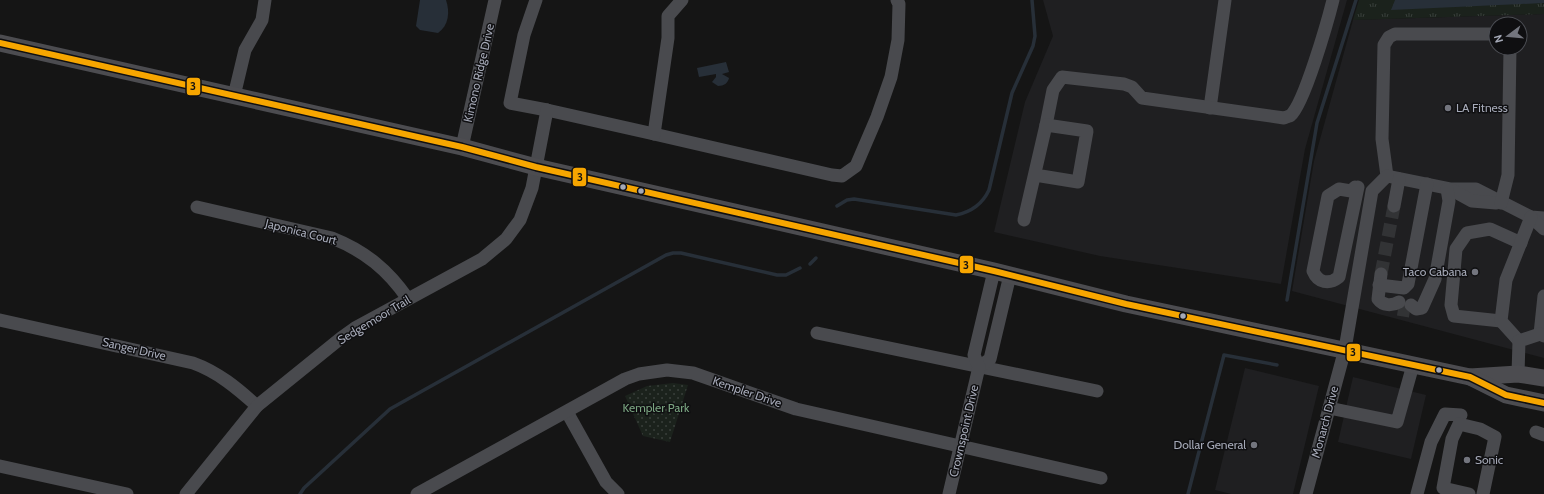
<svg xmlns="http://www.w3.org/2000/svg" width="1544" height="494" viewBox="0 0 1544 494" font-family="Cabin,sans-serif">
<style>
.built{fill:#1f1f21;fill-rule:evenodd}
.grass{fill:url(#grass-tufts)}
.park{fill:url(#park-dots)}
.water{fill:#272f38}
.lines{fill:none;stroke-linecap:round;stroke-linejoin:round}
.stream{stroke:#272f38;stroke-width:3.5}
.minor-tunnel{stroke:#323335;stroke-width:13;stroke-dasharray:13 6;stroke-linecap:butt}
.minor{stroke:#494a4e;stroke-width:13}
.major{stroke:#4c4c50;stroke-width:17}
.bus-1-casing{stroke:#0f0f11;stroke-width:9}
.bus-1{stroke:#f7a600;stroke-width:6}
.poi-dot{fill:#73757e;stroke:#0f0f11;stroke-width:1.5}
.bus-dot{fill:#a5a9b7;stroke:#0f0f11;stroke-width:1.5}
.labels{text-anchor:middle;stroke-width:3;stroke-linejoin:round;paint-order:stroke}
.street-label{font-size:12px;fill:#a5a9b7;stroke:#0f0f11}
.poi-label{font-size:12px;fill:#a5a9b7;stroke:#0f0f11;text-anchor:start}
.park-label{font-size:12px;fill:#7aa480;stroke:#0f0f11}
.line-badge{stroke:#0f0f11;stroke-width:1.5}
.pale-badge-label{font-size:11px;text-anchor:middle;font-weight:bold;fill:#111}
</style>
<defs>
<pattern id="grass-tufts" width="24" height="20" patternUnits="userSpaceOnUse"><rect width="24" height="20" fill="#1b221c"/><path d="M3 7l-1-3M5 7V3M7 7l1-3M15 17l-1-3M17 17v-4M19 17l1-3" fill="none" stroke="#393f3b"/></pattern>
<pattern id="park-dots" width="8" height="8" patternUnits="userSpaceOnUse"><rect width="8" height="8" fill="#1b221c"/><path d="M2 2h.1M6 6h.1" fill="none" stroke="#393f3b" stroke-width="1.8" stroke-linecap="round"/></pattern>
</defs>
<rect width="100%" height="100%" fill="#151515"/>
<!-- built -->
<g class="built">
<path d="M1043,0H1347L1305,149L1281,284L1100,256L994,232L1025,102L1053,36Z"/>
<path d="M1544,14V358L1292,291L1314,161L1353,20ZM1496,24H1520V48H1496Z"/>
<path d="M1245,368L1319,386L1293,494H1231L1215,490Z"/>
<path d="M1353,377L1426,395L1411,459L1338,442Z"/>
</g>
<!-- grass -->
<path class="grass" d="M1359,0H1544V14L1353,20Z"/>
<!-- park -->
<path class="park" d="M673,383L688,385L670,442L643,436L625,396L647,386Z"/>
<!-- water -->
<g class="water">
<path d="M420,0H446C450,12 449,25 438,33L420,30L416,26Z"/>
<path d="M1395,0H1544V3L1391,10Z"/>
<path d="M726,62L729,72L722,74L729,78C728,83 724,86 718,86L712,82L716,77V74L699,77L697,68Z"/>
</g>
<g class="lines">
<!-- stream -->
<g class="stream">
<path d="M837,206L847,200L854,199L956,215C971,212 982,205 989,190L1012,93L1033,46L1035,36L1032,0"/>
<path d="M810,264L816,258"/>
<path d="M1287,300L1317,123L1356,0"/>
<path d="M300,494L304,488L390,409L666,255L673,253H681L777,275H786L800,268"/>
<path d="M1188,494L1224,355L1277,365"/>
</g>
<!-- minor-tunnel -->
<g class="minor-tunnel">
<path d="M1381,274L1394,206"/>
<path d="M1398,309L1410,311"/>
</g>
<!-- minor -->
<g class="minor">
<path d="M536,0L524,35L510,103L547,110"/>
<path d="M234,96L245,50L262,20L265,0"/>
<path d="M1210,108L1225,0"/>
<path d="M1046,125L1053,90L1062,77L1124,84L1132,87L1142,98L1284,118C1284,118 1289,116 1290,116C1304,105 1328,20 1333,0"/>
<path d="M654,134L832,175L842,176L856,166L877,117L891,77L898,40L899,4L897,0"/>
<path d="M462,147L495,0"/>
<path d="M1387,176L1382,139L1384,45L1389,37L1395,34H1496"/>
<path d="M1387,176L1451,189H1476L1531,217L1544,218"/>
<path d="M1355,187L1351,191L1339,189L1328,196L1313,271C1318,283 1329,285 1339,277L1358,187"/>
<path d="M1452,190L1472,201L1496,203"/>
<path d="M1501,203L1508,175L1510,48"/>
<path d="M1394,206L1399,179"/>
<path d="M197,207L332,238C365,251 388,270 408,299"/>
<path d="M1531,217L1544,229"/>
<path d="M1024,220L1046,125L1087,131L1078,182L1035,175"/>
<path d="M1381,274L1378,299C1383,306 1392,306 1399,302"/>
<path d="M1379,285L1404,288L1408,284L1427,184"/>
<path d="M1544,296L1540,334L1544,336"/>
<path d="M1411,305L1416,309L1422,308L1435,279L1449,201L1447,189"/>
<path d="M0,320L193,363C218,372 237,388 257,406"/>
<path d="M1501,321L1454,316L1451,305L1456,249L1467,233L1490,229L1521,243"/>
<path d="M817,333L1097,391"/>
<path d="M1519,341L1501,321L1506,280L1531,217"/>
<path d="M979,367L990,359L1010,275"/>
<path d="M1518,374L1519,341L1540,334"/>
<path d="M1329,408L1397,422L1413,365"/>
<path d="M567,412L606,482L618,494"/>
<path d="M1536,432L1544,435"/>
<path d="M0,466L127,494"/>
<path d="M186,494L257,406L341,338L355,328L482,259L506,239L520,220L532,188L547,110L654,134L668,38V16L682,0"/>
<path d="M417,494L625,379L639,374L667,370L693,373L796,409L1101,478"/>
<path d="M949,494L979,367L974,355L994,271"/>
<path d="M1306,494L1345,349L1372,191L1387,176"/>
<path d="M1417,494L1431,442L1445,414L1461,415"/>
<path d="M1469,494L1443,488L1452,439L1459,424L1480,429L1495,437L1483,494"/>
</g>
<!-- major -->
<g class="major">
<path d="M0,43L462,147L536,167L994,271L1126,304L1470,377L1518,374L1544,378"/>
<path d="M1470,377L1506,395L1544,403"/>
</g>
<defs>
<path id="bus-1" d="M0,43L462,147L536,167L994,271L1126,304L1470,377L1506,395L1544,403"/>
</defs>
<!-- bus-1 casing -->
<use href="#bus-1" class="bus-1-casing"/>
<!-- bus-1 -->
<use href="#bus-1" class="bus-1"/>
</g>
<!-- markers -->
<g class="poi-dot">
<circle cx="1448" cy="108" r="4"/>
<circle cx="1475" cy="272" r="4"/>
<circle cx="1254" cy="445" r="4"/>
<circle cx="1467" cy="460" r="4"/>
</g>
<g class="bus-dot">
<circle cx="623" cy="187" r="3.5"/>
<circle cx="641" cy="191" r="3.5"/>
<circle cx="1183" cy="316" r="3.5"/>
<circle cx="1439" cy="370" r="3.5"/>
</g>
<g class="labels">
<!-- street labels -->
<g class="street-label">
<text transform="translate(479 73) rotate(-77)" y="4">Kimono Ridge Drive</text>
<text transform="translate(301 232) rotate(14)" y="4">Japonica Court</text>
<text transform="translate(374 320) rotate(-31)" y="4">Sedgemoor Trail</text>
<text transform="translate(134 349) rotate(13)" y="4">Sanger Drive</text>
<text transform="translate(747 392) rotate(19)" y="4">Kempler Drive</text>
<text transform="translate(1325 422) rotate(-75)" y="4">Monarch Drive</text>
<text transform="translate(964 431) rotate(-77)" y="4">Crownspoint Drive</text>
</g>
<!-- poi labels -->
<g class="poi-label">
<text x="1456" y="112">LA Fitness</text>
<text x="1467" y="276" text-anchor="end">Taco Cabana</text>
<text x="1246" y="449" text-anchor="end">Dollar General</text>
<text x="1475" y="464">Sonic</text>
</g>
<!-- park labels -->
<g class="park-label">
<text x="656" y="412">Kempler Park</text>
</g>
</g>
<g class="line-badge">
<rect x="186" y="77" width="15" height="19" rx="4" fill="#f7a600"/>
<rect x="572" y="167" width="15" height="20" rx="4" fill="#f7a600"/>
<rect x="959" y="255" width="15" height="19" rx="4" fill="#f7a600"/>
<rect x="1346" y="343" width="15" height="19" rx="4" fill="#f7a600"/>
</g>
<g class="pale-badge-label">
<text x="193" y="90">3</text>
<text x="580" y="181">3</text>
<text x="966" y="269">3</text>
<text x="1353" y="356">3</text>
</g>
<!-- north arrow -->
<g transform="translate(1508 36) rotate(254)"><circle r="19" fill="#0f0f11" stroke="#4b4d53"/>
<path d="M0-3L7 15L0 10L-7 15Z" fill="#73757e"/>
<text y="-6" font-size="11" font-weight="bold" text-anchor="middle" fill="#a5a9b7">N</text>
</g>
</svg>
